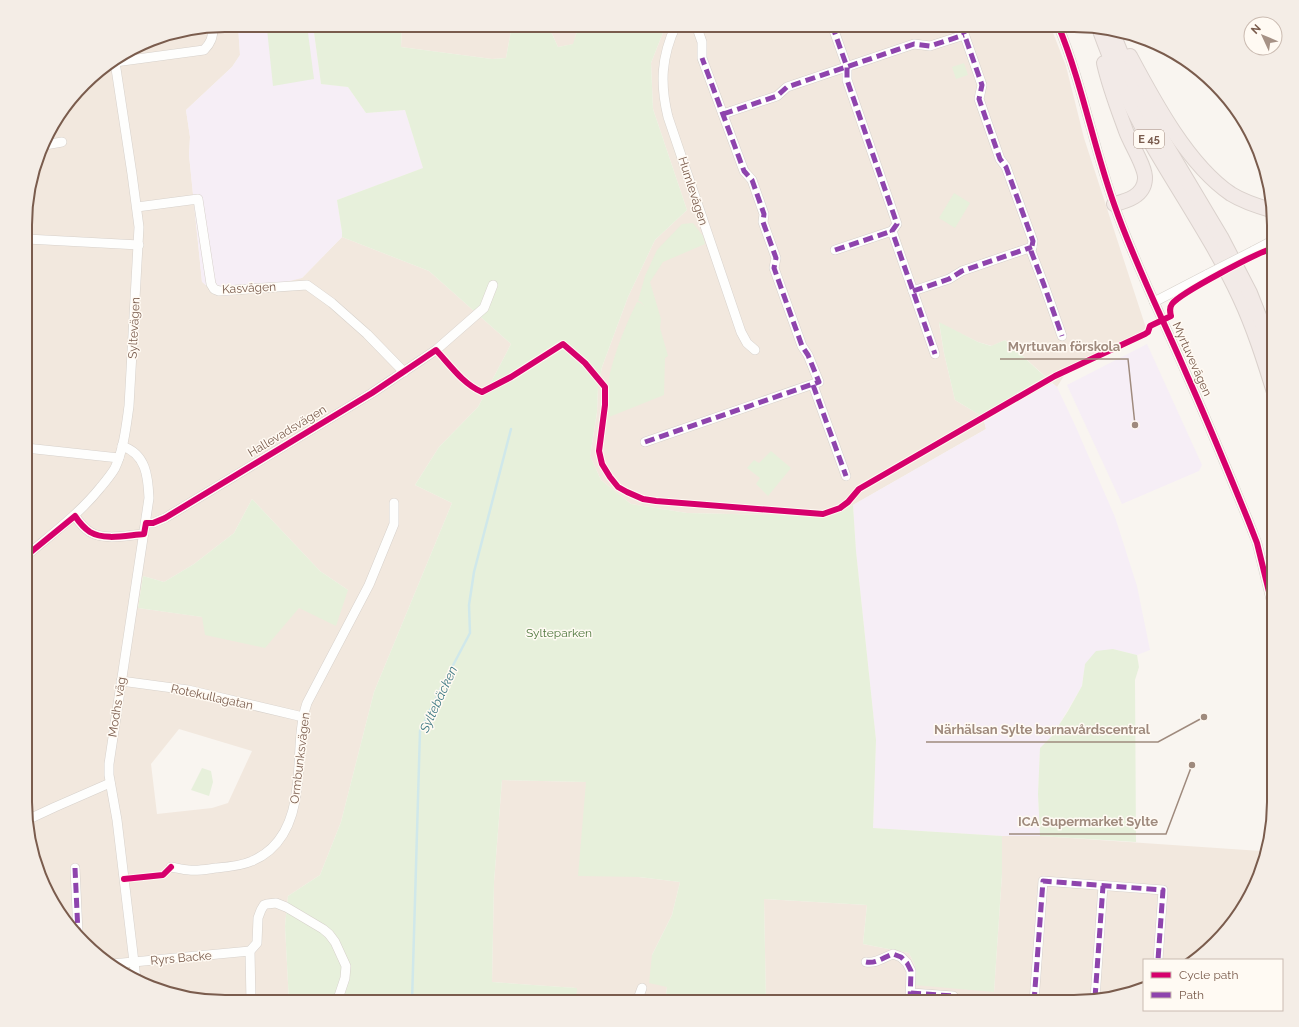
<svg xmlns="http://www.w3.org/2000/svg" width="1299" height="1027" viewBox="0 0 1299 1027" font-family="Raleway,sans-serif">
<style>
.residential{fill:#f2e8de;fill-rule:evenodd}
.education{fill:#f6eef6}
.green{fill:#e7f0db}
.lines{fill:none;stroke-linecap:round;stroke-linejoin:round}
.stream{stroke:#d0e8ea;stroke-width:2.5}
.minor-casing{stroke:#d7d1cb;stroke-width:10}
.highway-casing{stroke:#dad1cc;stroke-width:16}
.minor{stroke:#fefefd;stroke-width:9}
.highway{stroke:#f2eae7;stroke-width:14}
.minor-bridge-casing{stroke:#d7d1cb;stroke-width:10;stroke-linecap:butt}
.minor-bridge{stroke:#fefefd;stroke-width:9}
.quiet{stroke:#8e44ad;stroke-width:5;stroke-dasharray:10 5;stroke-linecap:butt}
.cycleway-casing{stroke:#fffaf3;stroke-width:8}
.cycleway{stroke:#d6006c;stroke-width:6}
.labels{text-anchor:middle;stroke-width:3;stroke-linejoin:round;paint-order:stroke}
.shield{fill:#fffaf3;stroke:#a28b7f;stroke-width:1}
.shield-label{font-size:11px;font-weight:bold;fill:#7a5c4d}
.street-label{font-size:12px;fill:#7a5c4d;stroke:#fffaf3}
.park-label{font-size:12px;fill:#537a41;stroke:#fffaf3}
.water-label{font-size:13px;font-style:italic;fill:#437c86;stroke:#fffaf3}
.rim{fill:none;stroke:#7a5c4d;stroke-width:2}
.leader{fill:none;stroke:#9f8a7d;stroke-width:1.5}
.callout-dot{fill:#9f8a7d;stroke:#fffaf3;stroke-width:1.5}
.callout-label{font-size:13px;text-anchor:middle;font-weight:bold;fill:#9f8a7d;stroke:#fffaf3;stroke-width:3;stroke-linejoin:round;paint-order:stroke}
</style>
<rect width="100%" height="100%" fill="#f9f5f0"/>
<!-- residential -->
<g class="residential">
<path d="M225,25H238L240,55L232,67L186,110L190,137L189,155L202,282L302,278L342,237L429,271L511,344L478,407L439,447L415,485L452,503L374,692L341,822L320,875L288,896L285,926L289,1002H212L148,987L93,952L45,890L25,816L27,198L52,125L93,74L160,36ZM252,499L320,571L348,590L300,608L203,617L138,608L143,576L164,582L194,564L234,533ZM179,729L252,751L228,803L212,808L157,814L151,764Z"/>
<path d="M402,25H512L506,58L492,59L401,47Z"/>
<path d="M548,25H578L574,44L558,47Z"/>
<path d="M666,25H1050L1066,66L1084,138L1146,328L1137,335L1070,366L1057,387L1005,340L992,346L978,342L939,323L944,353L955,400L983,417L986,429L853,505L825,516L687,513L631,504L601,480L590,456L597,413L598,386L602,367L628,297L655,240L687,210L653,109L651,63Z"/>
<path d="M502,780L586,782L639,877L680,882L672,915L652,955L667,987L665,1002H576V988L492,982L494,882Z"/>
<path d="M1002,836H1040L1261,851L1260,875L1259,879L1224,934L1195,960H1144V988L1074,1002H766L764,899L867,905L863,944L909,953L915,966L994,992L1002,874Z"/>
</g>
<!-- education -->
<g class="education">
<path d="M238,25H313L321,84L348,87L366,113L405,110L423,168L337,200L342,232V237L302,278L228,296L217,295L202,282L189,155L190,137L186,110L232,67L240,55Z"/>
<path d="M1147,344L1202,465L1199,471L1122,504L1067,385Z"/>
<path d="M1052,383L1057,387L1075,425L1115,517L1137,586L1150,650L1137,655L1113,649L1085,664L1082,686L1052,736L1040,748L1038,794L1040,836H1002L873,828L876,740L856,551L853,505L986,429L984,420Z"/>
</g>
<!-- green -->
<g class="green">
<path d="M294,25H307L314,79L273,86L267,29Z"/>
<path d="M313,25H402L401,47L492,59L506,58L512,25H548L558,47L573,44L579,25H666L651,63L653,109L687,210L655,240L628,297L602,367L598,386L597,412L590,456L601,480L631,504L687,513L825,516L853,505L856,551L876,740L873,828L1002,836V874L994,992L914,985L915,966L909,953L863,944L867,905L764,899L766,1002H665L667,987L649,983L652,955L672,915L680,882L639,877L578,876L586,782L502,780L494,882L492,982L577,988L576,1002H289L285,926L288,896L320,875L341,822L374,692L452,503L415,485L439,447L478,407L511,344L429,271L342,237V232L337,200L423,168L405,110L366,113L348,87L321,84Z"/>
<path d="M964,63L968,75L956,79L952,67Z"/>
<path d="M954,193L970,203L955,228L939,218Z"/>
<path d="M693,223L703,236L705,244L663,262L650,282L661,319L660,328L668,356L665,358L664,395L609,417C609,402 607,387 610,373C616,349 626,324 637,302L641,303L645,307L641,302L638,301L645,276L657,250L682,224Z"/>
<path d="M939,322L978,342L991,346L1005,340L1052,383L984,420L983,417L955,400L944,353Z"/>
<path d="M771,451L791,468L768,496L756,484L760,478L747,468L754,460L759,463Z"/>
<path d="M252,499L320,571L348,590L336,626L299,608L265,648L205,635L202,617L138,608L143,576L164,582L194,564L234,533Z"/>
<path d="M1113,649L1137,655L1139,667L1135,680L1136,842L1040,836L1038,794L1040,748L1052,736L1068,711L1082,686L1085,664L1096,651Z"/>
<path d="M202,768L211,771L213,782L209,796L191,790Z"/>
</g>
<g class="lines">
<!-- stream -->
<path class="stream" d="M412,1002L420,731L440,690L470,633L469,605L474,572L511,429"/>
<defs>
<g id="minor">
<path d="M676,25C661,57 660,84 668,117L741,332L747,343L755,350"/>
<path d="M832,25L847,67V80L897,224L892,231L935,354"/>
<path d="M961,25L982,85L979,99L1000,159L1006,167L1033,241L1031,251L1044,285L1062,336"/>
<path d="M1058,25C1082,83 1093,145 1114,204C1134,262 1162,317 1186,373C1208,422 1228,471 1248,520L1257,543L1274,612"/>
<path d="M115,62L204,50C211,43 213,37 213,27"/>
<path d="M723,114L777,96L787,87L914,44L930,46L964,35"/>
<path d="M45,145L62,142"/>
<path d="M137,207L198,199L211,284L214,289L219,291L307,285L332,303L367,334L404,372"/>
<path d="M27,239L139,245"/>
<path d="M835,250L892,231"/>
<path d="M1253,251L1274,240"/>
<path d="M913,291L949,279L962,271L1032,247"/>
<path d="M1154,302L1208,274"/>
<path d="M813,385L846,476"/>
<path d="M645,442L819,382L808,355L802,346L774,268L776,258L763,222L764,214L752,180L744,171L702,58V42L696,25"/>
<path d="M122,446C146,454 148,476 149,498L109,764V775L117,820L136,979"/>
<path d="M26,448L119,458"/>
<path d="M75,516C79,522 84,528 90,532C105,541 128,535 144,534"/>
<path d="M146,523H153L165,518L372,393L436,350L484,308L493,285"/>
<path d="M26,556C52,534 79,514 100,488C105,482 111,475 115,468C124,448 126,427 129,406L139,227L132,174L115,62"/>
<path d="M121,681L188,690L303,717"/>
<path d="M27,820L55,807L110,783"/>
<path d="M171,867C177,868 183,870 189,870C198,871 208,869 216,868C228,867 241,866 252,861C283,848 294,818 297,787C301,758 298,730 307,703L369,585L394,524V503"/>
<path d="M75,868L78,933"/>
<path d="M866,962C876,964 884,957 893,954L901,957L907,963L911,971L910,1002"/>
<path d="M112,964L250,951"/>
<path d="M911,993L953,996V1002"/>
<path d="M1095,998L1103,886"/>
<path d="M251,1002L250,951L257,943L258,918L261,910L264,905L267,904L276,903L286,907L323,929L329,934L335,942L346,966L345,978L337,1002"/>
<path d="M635,1002L638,999L642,988"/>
<path d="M1034,1002L1043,881L1163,890L1158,960"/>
</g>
<g id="highway">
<path d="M1099,28C1112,64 1127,100 1146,134C1177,189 1213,240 1240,298C1254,328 1264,360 1274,392"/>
<path d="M1112,31L1128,71L1156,128L1221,237L1250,293L1274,354"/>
<path d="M1130,56C1154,101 1188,165 1231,194C1244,202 1257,206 1271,210"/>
<path d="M1104,63C1109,86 1118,109 1126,131C1130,143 1146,167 1145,179C1144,196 1127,201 1114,204"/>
</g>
</defs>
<!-- minor casing -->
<use href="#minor" class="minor-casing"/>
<!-- highway casing -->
<use href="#highway" class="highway-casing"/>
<!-- minor -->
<use href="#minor" class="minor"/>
<!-- highway -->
<use href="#highway" class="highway"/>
<defs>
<path id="minor-bridge" d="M1208,274L1253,251"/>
</defs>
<!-- minor-bridge casing -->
<use href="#minor-bridge" class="minor-bridge-casing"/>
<!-- minor-bridge -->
<use href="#minor-bridge" class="minor-bridge"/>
<!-- quiet -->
<g class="quiet">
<path d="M832,25L847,67V80L897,224L892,231L935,354"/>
<path d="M961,25L982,85L979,99L1000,159L1006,167L1033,241L1031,251L1044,285L1062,336"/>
<path d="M723,114L777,96L787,87L914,44L930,46L964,35"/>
<path d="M835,250L892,231"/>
<path d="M913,291L949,279L962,271L1032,247"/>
<path d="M813,385L846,476"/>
<path d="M645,442L819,382L808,355L802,346L774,268L776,258L763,222L764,214L752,180L744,171L702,58"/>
<path d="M75,868L78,933"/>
<path d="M866,962C876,964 884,957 893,954L901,957L907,963L911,971L910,1002"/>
<path d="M911,993L953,996V1002"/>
<path d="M1095,998L1103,886"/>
<path d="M1034,1002L1043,881L1163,890L1158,960"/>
</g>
<defs>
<g id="cycleway">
<path d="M1058,25C1082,83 1093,145 1114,204C1134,262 1162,317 1186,373C1208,422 1228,471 1248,520L1257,543L1274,612"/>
<path d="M26,556L75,516C79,522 84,528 90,532C105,541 128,535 144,534L146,523H153L165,518L372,393L436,350C450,365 463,384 482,392L511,377L563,344L585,363L605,387V405L599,451L602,464L610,477L618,487L627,492L643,499L656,501L823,514L840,508L848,502L859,489L1055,376L1145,334L1148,332L1150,326L1171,316C1170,312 1169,308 1172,304C1180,293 1260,251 1274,248"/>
<path d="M124,879L163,875L171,867"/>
</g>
</defs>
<!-- cycleway casing -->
<use href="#cycleway" class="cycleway-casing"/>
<!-- cycleway -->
<use href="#cycleway" class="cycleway"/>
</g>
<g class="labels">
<!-- shield labels -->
<rect class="shield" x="1134" y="130" width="30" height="18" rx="3"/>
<g class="shield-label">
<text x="1149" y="143">E 45</text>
</g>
<!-- street labels -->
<g class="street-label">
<text transform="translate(693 191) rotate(72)" y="4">Humlevägen</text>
<text transform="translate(249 288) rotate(-3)" y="4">Kasvägen</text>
<text transform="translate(134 328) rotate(-87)" y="4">Syltevägen</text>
<text transform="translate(1192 359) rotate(66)" y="4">Myrtuvevägen</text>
<text transform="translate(287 431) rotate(-31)" y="4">Hallevadsvägen</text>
<text transform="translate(212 697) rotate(12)" y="4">Rotekullagatan</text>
<text transform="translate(117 707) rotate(-81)" y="4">Modhs väg</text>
<text transform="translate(300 758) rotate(-83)" y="4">Ormbunksvägen</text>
<text transform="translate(181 958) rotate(-5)" y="4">Ryrs Backe</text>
</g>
<!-- park labels -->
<g class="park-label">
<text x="559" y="637">Sylteparken</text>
</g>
<!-- water labels -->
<g class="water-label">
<text transform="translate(438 699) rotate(-65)" y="5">Syltebäcken</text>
</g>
</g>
<!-- crop -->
<path d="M0 0H1299V1027H0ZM225 32H1074A193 193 0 0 1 1267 225V802A193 193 0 0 1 1074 995H225A193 193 0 0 1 32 802V225A193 193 0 0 1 225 32Z" fill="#f4ede6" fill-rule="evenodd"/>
<path class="rim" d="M225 32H1074A193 193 0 0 1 1267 225V802A193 193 0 0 1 1074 995H225A193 193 0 0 1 32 802V225A193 193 0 0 1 225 32Z"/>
<!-- callouts -->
<path class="leader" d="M1135 425L1128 359H1000M1204 717L1158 742H926M1192 765L1166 834H1009"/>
<g class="callout-dot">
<circle cx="1135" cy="425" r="4"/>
<circle cx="1204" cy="717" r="4"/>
<circle cx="1192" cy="765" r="4"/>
</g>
<g class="callout-label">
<text x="1064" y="351">Myrtuvan förskola</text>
<text x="1042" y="734">Närhälsan Sylte barnavårdscentral</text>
<text x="1088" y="826">ICA Supermarket Sylte</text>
</g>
<!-- legend -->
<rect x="1143" y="959" width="140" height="52" fill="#fffaf3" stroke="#cabbb1"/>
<rect x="1151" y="972" width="20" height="6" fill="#d6006c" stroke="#cabbb1"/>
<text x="1179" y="979" font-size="12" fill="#7a5c4d">Cycle path</text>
<rect x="1151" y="992" width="20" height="6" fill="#8e44ad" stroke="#cabbb1"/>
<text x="1179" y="999" font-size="12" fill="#7a5c4d">Path</text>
<!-- north arrow -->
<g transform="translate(1263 36) rotate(314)"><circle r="19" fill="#fffaf3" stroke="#cabbb1"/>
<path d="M0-3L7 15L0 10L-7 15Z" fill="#a69286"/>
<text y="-6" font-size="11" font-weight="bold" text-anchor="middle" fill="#7a5c4d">N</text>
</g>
</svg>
